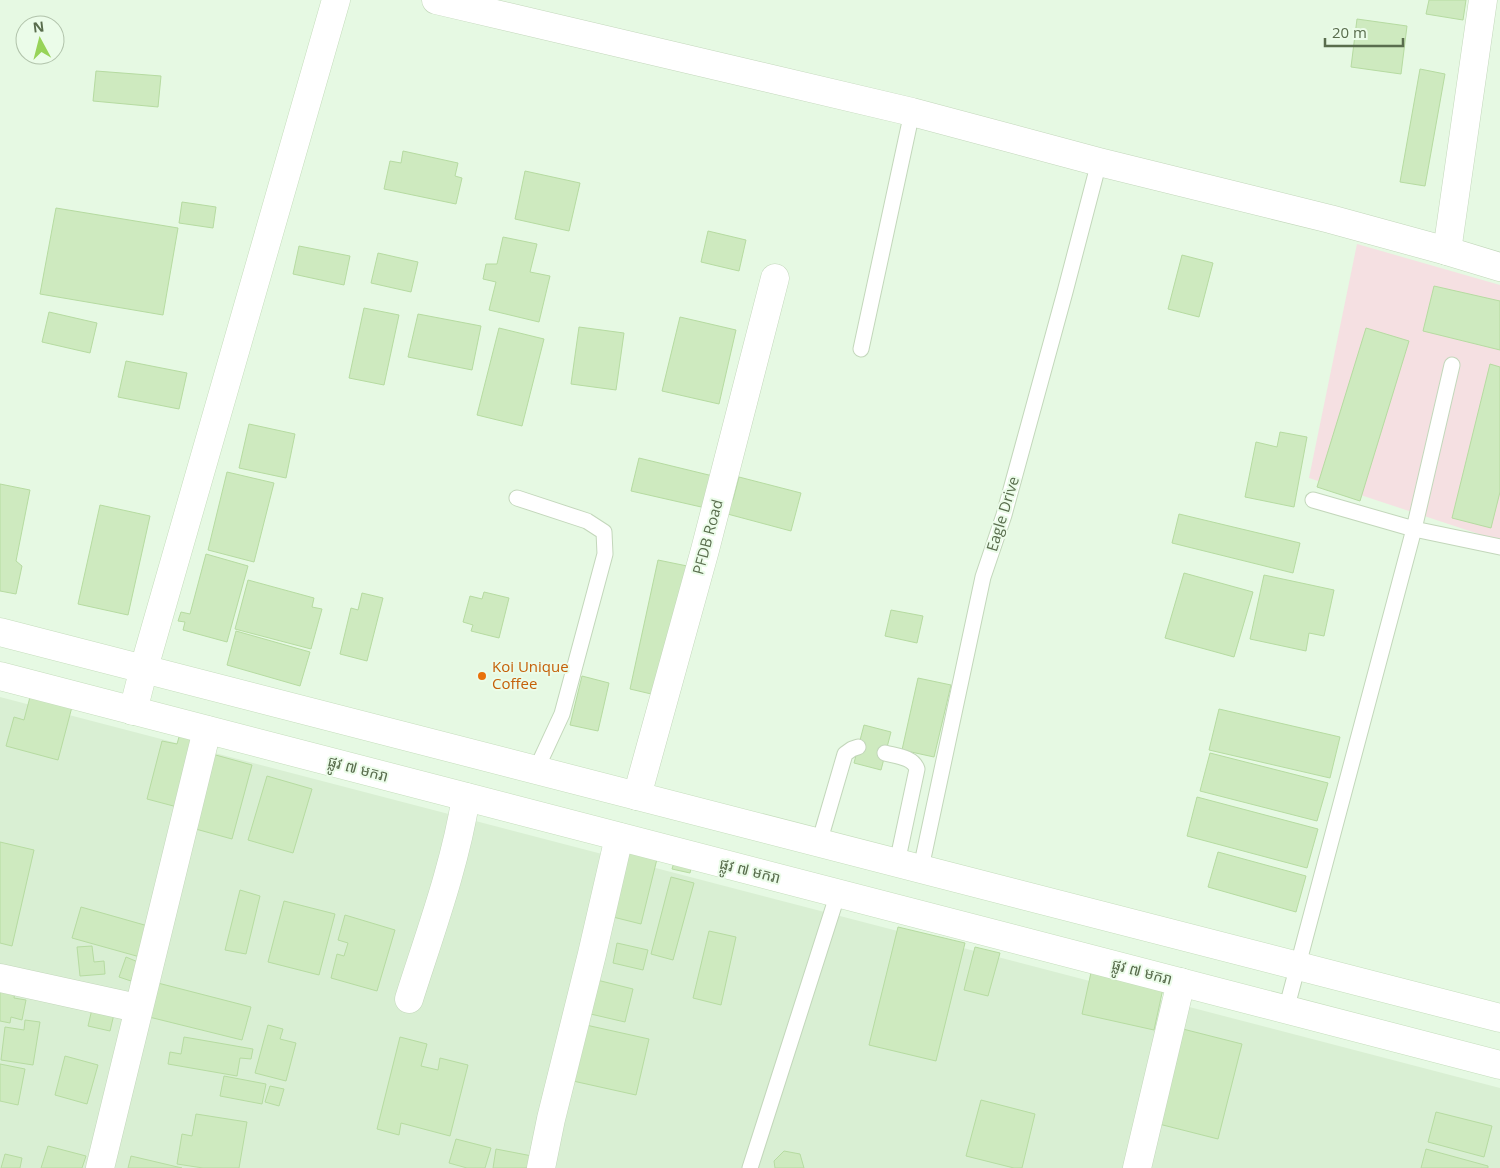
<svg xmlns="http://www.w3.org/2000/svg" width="1500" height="1168" viewBox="0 0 1500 1168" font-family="'Open Sans','Noto Sans Khmer',sans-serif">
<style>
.residential{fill:#d9efd3}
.education{fill:#f5e0e2}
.building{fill:#ceeabf;stroke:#b6dba1}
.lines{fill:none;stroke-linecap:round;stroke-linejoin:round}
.lane-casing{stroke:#c3d7bb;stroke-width:17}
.street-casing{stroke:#c3d7bb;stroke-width:29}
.secondary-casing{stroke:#c5ddbc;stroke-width:29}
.lane{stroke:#fff;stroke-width:15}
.street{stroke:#fff;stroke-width:28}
.secondary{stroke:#fff;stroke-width:28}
.food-dot{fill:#e8710a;stroke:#ebfce9;stroke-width:2}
.labels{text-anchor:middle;stroke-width:4;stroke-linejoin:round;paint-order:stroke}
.street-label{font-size:15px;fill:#596d4d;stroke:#ebfce9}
.food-label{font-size:15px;fill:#c56008;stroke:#ebfce9;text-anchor:start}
</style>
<rect width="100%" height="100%" fill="#e6f9e3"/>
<!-- residential -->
<path class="residential" d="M0,697L1500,1088V1168H0Z"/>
<!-- education -->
<path class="education" d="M1357,244L1500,285V541L1309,478Z"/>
<!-- building -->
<g class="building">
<path d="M1429,0H1466L1463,20L1426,14Z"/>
<path d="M1357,19L1407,26L1401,74L1351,67Z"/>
<path d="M1420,69L1445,74L1425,186L1400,182Z"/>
<path d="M96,71L161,76L158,107L93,101Z"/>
<path d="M403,151L458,163L455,176L462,178L456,204L384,189L390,161L401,163Z"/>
<path d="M525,171L580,183L569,231L515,219Z"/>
<path d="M182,202L216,207L213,228L179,223Z"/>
<path d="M56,208L178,228L163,315L40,294Z"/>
<path d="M708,231L746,240L739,271L701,262Z"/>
<path d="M503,237L537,244L530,272L550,276L539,322L489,310L496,282L483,279L486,264H497Z"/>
<path d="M299,246L350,256L344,285L293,274Z"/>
<path d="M378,253L418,262L411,292L371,283Z"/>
<path d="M1182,255L1213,263L1199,317L1168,309Z"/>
<path d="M1434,286L1500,301V350L1423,331Z"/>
<path d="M364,308L399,315L384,385L349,378Z"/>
<path d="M49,312L97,323L90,353L42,342Z"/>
<path d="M418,314L481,326L472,370L408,357Z"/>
<path d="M680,317L736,330L719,404L662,391Z"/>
<path d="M579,327L624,333L616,390L571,384Z"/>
<path d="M499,328L544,339L522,426L477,415Z"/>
<path d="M1366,328L1409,341L1360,501L1317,487Z"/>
<path d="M126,361L187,373L179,409L118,397Z"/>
<path d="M1490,364L1500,367V492L1491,528L1452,518Z"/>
<path d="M249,424L295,434L286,478L239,468Z"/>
<path d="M1280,432L1307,437L1294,507L1245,497L1256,442L1277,447Z"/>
<path d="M639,458L717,477L710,509L631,491Z"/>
<path d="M227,472L274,483L254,562L208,550Z"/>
<path d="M739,477L801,493L791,531L720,512L723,498L733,500Z"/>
<path d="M0,484L30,490L16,561L22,566L16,594L0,591Z"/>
<path d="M100,505L150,516L128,615L78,604Z"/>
<path d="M1179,514L1300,543L1293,573L1172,543Z"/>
<path d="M206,554L248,566L227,642L183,630L185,622L178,621L181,612L190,614Z"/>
<path d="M658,560L692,567L664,697L630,689Z"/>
<path d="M1184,573L1253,592L1234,657L1165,638Z"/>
<path d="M1264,575L1334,590L1324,636L1309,633L1306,651L1250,639Z"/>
<path d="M248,580L314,598L312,607L322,609L311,649L235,629Z"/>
<path d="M484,592L509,598L499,638L471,631L473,625L463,622L470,596L482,599Z"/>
<path d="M362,593L383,598L367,661L340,654L351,608L358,610Z"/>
<path d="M891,610L923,616L917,643L885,636Z"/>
<path d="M236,631L310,652L300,686L227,665Z"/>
<path d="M582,676L609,683L598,731L570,725Z"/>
<path d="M918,678L951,685L934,757L902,750Z"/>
<path d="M30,697L73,703L58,760L6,746L14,717L24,720Z"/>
<path d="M1219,709L1340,737L1330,778L1209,750Z"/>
<path d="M864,725L891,732L881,770L854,763Z"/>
<path d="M181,730L195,734L181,808L147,799L162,741L177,744Z"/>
<path d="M1210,753L1328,783L1317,821L1200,791Z"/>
<path d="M212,754L252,765L232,839L192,828Z"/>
<path d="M267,776L312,789L293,853L248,840Z"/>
<path d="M1197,797L1318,829L1307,868L1187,836Z"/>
<path d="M0,842L34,850L12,946L0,943Z"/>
<path d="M622,851L657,859L641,924L613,917Z"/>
<path d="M677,852L694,856L690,873L672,869Z"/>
<path d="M1218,852L1306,876L1296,912L1208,887Z"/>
<path d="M671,877L694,883L673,960L651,954Z"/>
<path d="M240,890L260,896L246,954L225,950Z"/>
<path d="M284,901L335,914L319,975L268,962Z"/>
<path d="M81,907L148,926L140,957L72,938Z"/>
<path d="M345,915L395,930L377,991L331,978L337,954L344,956L348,943L338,940Z"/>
<path d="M898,927L965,943L936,1061L869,1045Z"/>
<path d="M709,931L736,937L721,1005L693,998Z"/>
<path d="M617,943L648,950L643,970L613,963Z"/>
<path d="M92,946L94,962L104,961L105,974L80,976L77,947Z"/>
<path d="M975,947L1000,953L988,996L964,990Z"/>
<path d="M126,957L138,962L131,981L119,977Z"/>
<path d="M1092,968L1164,984L1154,1030L1082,1014Z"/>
<path d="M589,978L633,989L625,1022L582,1012Z"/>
<path d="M0,982L16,986L14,998L26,1000L22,1020L11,1017L10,1023L0,1021Z"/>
<path d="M154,982L251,1007L242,1040L145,1016Z"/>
<path d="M93,1005L115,1010L110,1031L88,1026Z"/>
<path d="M25,1020L40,1022L33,1065L1,1060L5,1027L24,1030Z"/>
<path d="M577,1023L649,1039L636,1095L564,1079Z"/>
<path d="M268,1025L283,1029L280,1039L296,1043L286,1081L255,1073Z"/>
<path d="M1175,1027L1242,1044L1218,1139L1151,1122Z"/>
<path d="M184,1037L253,1049L251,1059L240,1058L237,1076L168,1064L170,1052L181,1054Z"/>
<path d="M400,1037L427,1044L421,1066L438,1070L440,1058L468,1065L450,1136L401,1123L399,1135L377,1129Z"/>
<path d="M65,1056L98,1065L87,1104L55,1095Z"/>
<path d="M0,1064L25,1069L18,1105L0,1101Z"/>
<path d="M224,1076L266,1084L262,1104L220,1096Z"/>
<path d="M270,1086L284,1089L279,1106L265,1102Z"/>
<path d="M981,1100L1035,1114L1022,1168H1014L966,1156Z"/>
<path d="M1436,1112L1492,1126L1484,1157L1428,1142Z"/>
<path d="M196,1114L247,1122L239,1168H203L177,1164L182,1134L192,1136Z"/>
<path d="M456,1139L491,1148L485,1168H467L449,1163Z"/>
<path d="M48,1146L86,1156L82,1168H41Z"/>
<path d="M496,1149L532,1156L530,1168H493Z"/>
<path d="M1426,1149L1488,1166V1168H1421Z"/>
<path d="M784,1151L800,1154L804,1168H775L774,1161Z"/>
<path d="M5,1154L22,1158L20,1168H1Z"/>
<path d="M131,1156L182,1168H128Z"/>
</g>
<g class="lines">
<defs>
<g id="lane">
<path d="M861,349L912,112"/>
<path d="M517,498L587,521L604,532L605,554L562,714L536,770"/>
<path d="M1313,500L1414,529L1452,365"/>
<path d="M885,753C896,756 913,757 917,769L897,863"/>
<path d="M819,843L845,754L852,749L858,747"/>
<path d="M921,868L983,577L1004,515L1065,292L1099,162"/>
<path d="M1286,1010L1414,529L1500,547"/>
<path d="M750,1168L838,893"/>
</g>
<g id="street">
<path d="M436,0L912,112L1099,162L1330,219L1447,251L1500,267"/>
<path d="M1447,251L1483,0"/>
<path d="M637,796L705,550L775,278"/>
<path d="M0,978L137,1008"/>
<path d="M409,999C430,933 455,866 466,797"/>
<path d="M100,1168L207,730"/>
<path d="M541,1168L551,1119L592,954L619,837"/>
<path d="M1137,1168L1181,982"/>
</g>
<g id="secondary">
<path d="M0,632L1500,1018"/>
<path d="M0,676L1500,1065"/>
<path d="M133,711L144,668L336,0"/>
</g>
</defs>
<!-- lane casing -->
<use href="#lane" class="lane-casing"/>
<!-- street casing -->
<use href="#street" class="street-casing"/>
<!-- secondary casing -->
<use href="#secondary" class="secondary-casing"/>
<!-- lane -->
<use href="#lane" class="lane"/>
<!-- street -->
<use href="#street" class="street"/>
<!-- secondary -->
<use href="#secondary" class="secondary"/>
</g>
<!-- markers -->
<circle class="food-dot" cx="482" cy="676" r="5"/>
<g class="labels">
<!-- street labels -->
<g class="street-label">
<text transform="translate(1003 514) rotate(-73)" y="5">Eagle Drive</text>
<text transform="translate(708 537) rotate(-75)" y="5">PFDB Road</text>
<text transform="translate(358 769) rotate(15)" y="5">ផ្លូវ ៧ មករា</text>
<text transform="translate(750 871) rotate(14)" y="5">ផ្លូវ ៧ មករា</text>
<text transform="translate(1142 972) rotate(15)" y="5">ផ្លូវ ៧ មករា</text>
</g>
<!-- food labels -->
<g class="food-label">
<text x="492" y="672">Koi Unique<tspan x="492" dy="17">Coffee</tspan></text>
</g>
</g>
<!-- north arrow -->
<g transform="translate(40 40) rotate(353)"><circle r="24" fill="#ebfce9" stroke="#b1c3ab"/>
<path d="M0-4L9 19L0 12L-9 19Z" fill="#97d358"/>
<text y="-8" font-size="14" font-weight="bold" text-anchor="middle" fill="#596d4d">N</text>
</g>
<!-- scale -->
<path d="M1325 38v8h78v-8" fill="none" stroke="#596d4d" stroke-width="2.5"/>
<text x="1332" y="38" font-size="15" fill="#596d4d" stroke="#ebfce9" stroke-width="4" paint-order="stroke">20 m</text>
</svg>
